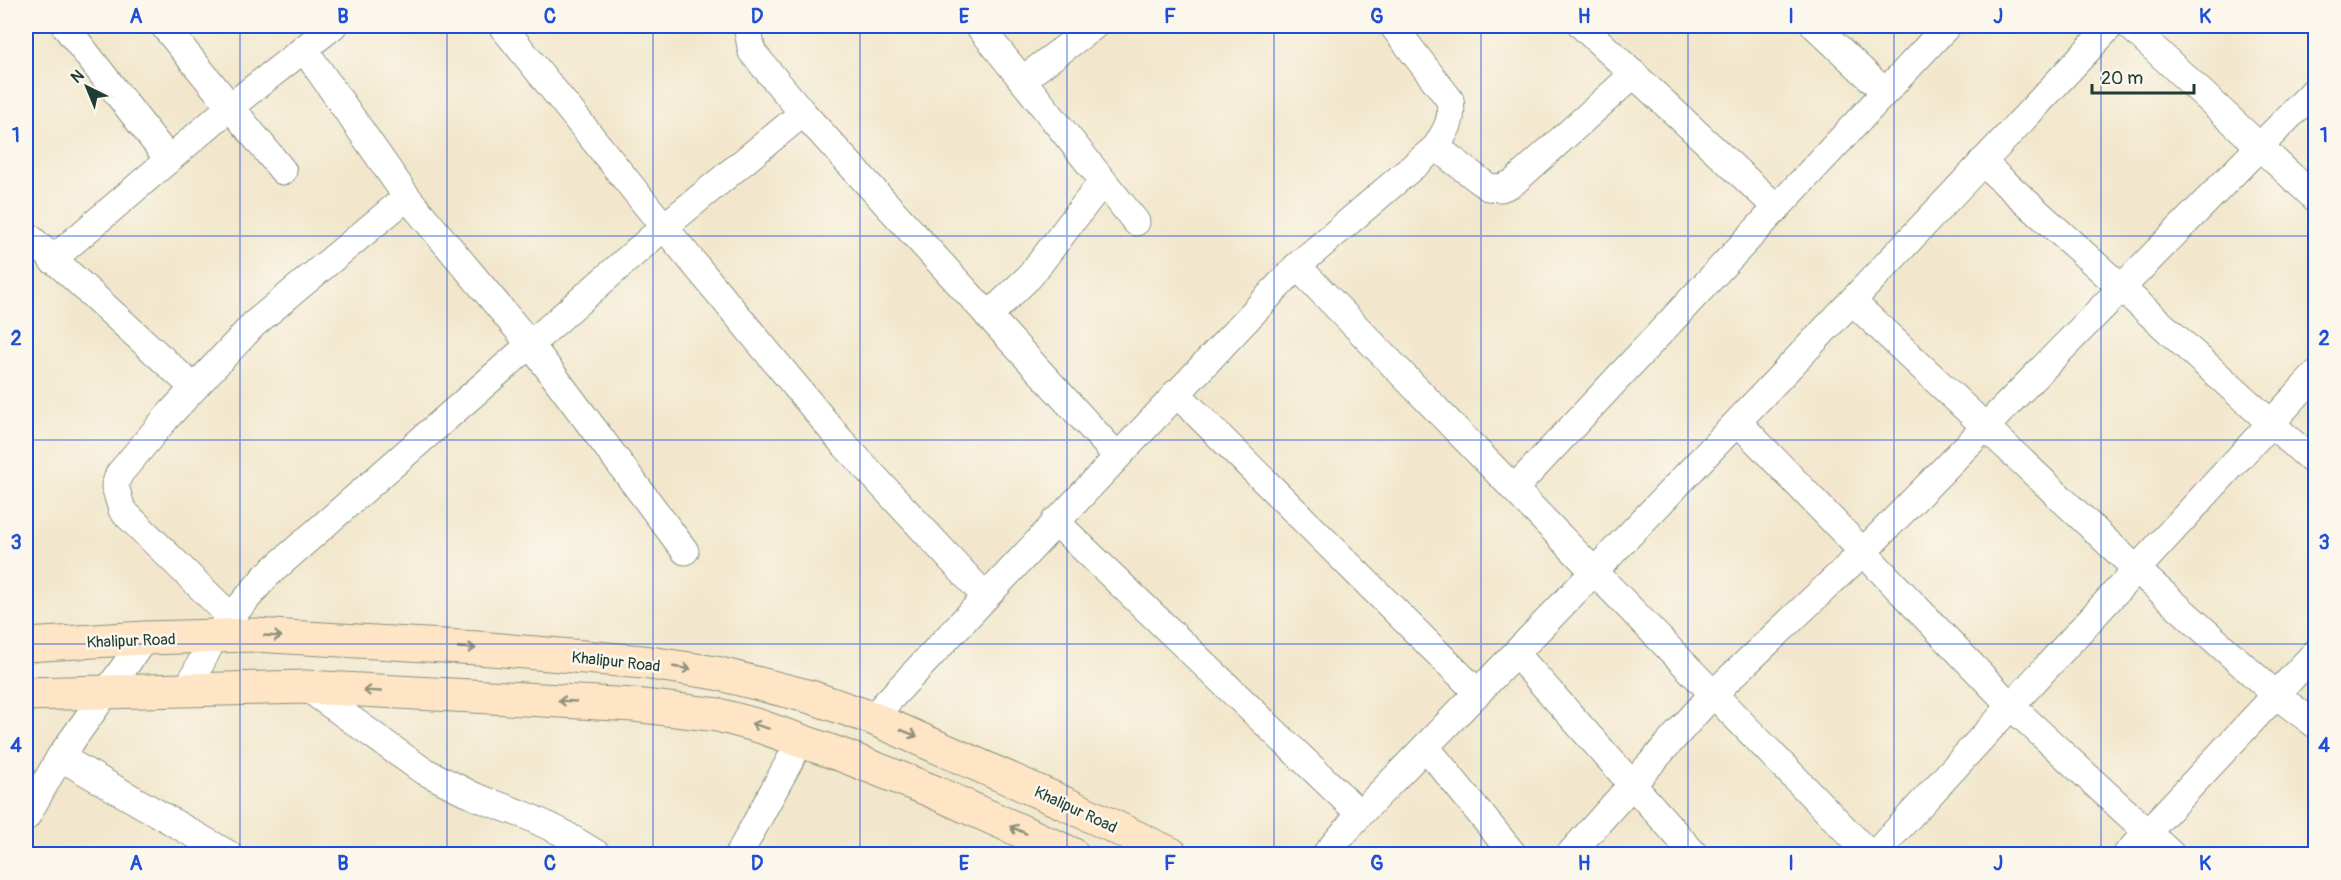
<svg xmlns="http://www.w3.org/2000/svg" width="2341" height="880" viewBox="0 0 2341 880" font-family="Pangolin,sans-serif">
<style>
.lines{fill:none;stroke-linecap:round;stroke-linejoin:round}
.street-casing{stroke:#889280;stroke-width:29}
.secondary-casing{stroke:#889280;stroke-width:35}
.street{stroke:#fff;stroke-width:27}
.secondary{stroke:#fee5c5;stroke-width:33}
.oneway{stroke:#8e917c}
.grid{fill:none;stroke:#1d4ed8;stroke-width:1.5;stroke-opacity:0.55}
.labels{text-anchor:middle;stroke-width:5;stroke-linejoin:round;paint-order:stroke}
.street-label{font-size:16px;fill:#1f3d34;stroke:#fbf7ec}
.neatline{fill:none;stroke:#1d4ed8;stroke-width:2}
.grid-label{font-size:20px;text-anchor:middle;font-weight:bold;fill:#1d4ed8}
</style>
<rect width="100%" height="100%" fill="#fbf7ec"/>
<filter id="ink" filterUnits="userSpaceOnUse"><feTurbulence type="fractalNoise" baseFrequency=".0167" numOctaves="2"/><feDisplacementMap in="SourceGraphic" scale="12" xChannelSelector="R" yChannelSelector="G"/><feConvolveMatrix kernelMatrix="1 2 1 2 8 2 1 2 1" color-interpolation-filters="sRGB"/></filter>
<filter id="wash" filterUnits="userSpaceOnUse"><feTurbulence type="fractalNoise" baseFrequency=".008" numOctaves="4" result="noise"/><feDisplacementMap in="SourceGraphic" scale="24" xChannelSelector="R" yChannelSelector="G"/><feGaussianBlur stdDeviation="1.35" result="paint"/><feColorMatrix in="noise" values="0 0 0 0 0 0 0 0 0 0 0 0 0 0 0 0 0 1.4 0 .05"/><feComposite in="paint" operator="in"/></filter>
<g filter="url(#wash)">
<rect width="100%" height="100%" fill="#f2e7cc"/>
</g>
<g filter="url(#ink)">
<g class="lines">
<defs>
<g id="street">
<path d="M65,26L169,160"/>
<path d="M164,26L283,171"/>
<path d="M502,26L664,227L841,441L985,596"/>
<path d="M749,26L748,31L752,52L803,113L1117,456"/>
<path d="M979,26L1136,222"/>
<path d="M1582,26L1777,208"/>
<path d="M1815,26L1885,92"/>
<path d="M2130,26L2316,199"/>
<path d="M304,49L407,197L530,344L685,551"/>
<path d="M1022,80L1094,26"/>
<path d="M1436,147L1488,187L1501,188L1513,183L1634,74"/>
<path d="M1982,162L2316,464"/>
<path d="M26,234L194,388"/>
<path d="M52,260L230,107L333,26"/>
<path d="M1297,266L1869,854"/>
<path d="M1853,302L2136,569L2276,695L2316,725"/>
<path d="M988,316L1030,276L1103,181"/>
<path d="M1176,393L1478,693"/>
<path d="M1738,422L2011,706L2171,854"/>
<path d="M1514,489L1947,26"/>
<path d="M1055,521L1360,814"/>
<path d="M230,616L122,510L115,486L119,474L168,416L254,324L407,197"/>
<path d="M1516,654L1694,854"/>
<path d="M306,687L422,770L476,797L527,816L561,832L597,854"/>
<path d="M187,690L214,637L266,576L664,227L803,113"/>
<path d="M872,718L1297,266L1436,147C1447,129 1453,121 1450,100L1393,26"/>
<path d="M1426,747L1513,854"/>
<path d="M60,757L228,854"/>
<path d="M26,817L60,757L145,638"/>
<path d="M739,854L801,740"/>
<path d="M1326,854L1360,814C1613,554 1863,291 2110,26"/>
<path d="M1570,854L1712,695L1863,552L2316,89"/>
<path d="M1875,854L2316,374"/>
<path d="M2127,854L2316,652"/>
</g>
<g id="secondary">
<path d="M26,645L145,638L254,635L478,648L643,662L716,673L811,697L872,718L1064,803L1171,854"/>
<path d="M26,694L306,687L634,705L718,715L759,726L844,756L932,791L1072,854"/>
</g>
</defs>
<!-- street casing -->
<use href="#street" class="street-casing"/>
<!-- secondary casing -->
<use href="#secondary" class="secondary-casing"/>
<!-- street -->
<use href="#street" class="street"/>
<!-- secondary -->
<use href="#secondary" class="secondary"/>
</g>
<!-- one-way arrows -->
<defs><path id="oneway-shaft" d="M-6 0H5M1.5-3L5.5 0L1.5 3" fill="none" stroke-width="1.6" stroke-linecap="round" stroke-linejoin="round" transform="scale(1.5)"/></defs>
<g class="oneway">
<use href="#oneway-shaft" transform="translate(273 636) rotate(3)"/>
<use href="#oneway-shaft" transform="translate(467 648) rotate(3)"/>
<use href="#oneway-shaft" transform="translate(682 668) rotate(8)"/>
<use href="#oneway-shaft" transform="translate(372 691) rotate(-177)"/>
<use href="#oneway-shaft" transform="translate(567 701) rotate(-177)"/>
<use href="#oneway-shaft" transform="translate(760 726) rotate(-163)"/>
<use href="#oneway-shaft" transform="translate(909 733) rotate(22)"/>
<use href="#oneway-shaft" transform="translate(1018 830) rotate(-156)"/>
</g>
</g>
<!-- grid -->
<path class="grid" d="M240,26V854M447,26V854M653,26V854M860,26V854M1067,26V854M1274,26V854M1481,26V854M1688,26V854M1894,26V854M2101,26V854M26,236H2316M26,440H2316M26,644H2316"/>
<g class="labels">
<!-- street labels -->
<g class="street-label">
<text transform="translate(131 640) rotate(-2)" y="6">Khalipur Road</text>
<text transform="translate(616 661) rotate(6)" y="6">Khalipur Road</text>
<text transform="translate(1076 809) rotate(25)" y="6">Khalipur Road</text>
</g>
</g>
<!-- margin -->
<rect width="2341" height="880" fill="none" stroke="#fbf7ec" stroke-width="66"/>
<!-- north arrow -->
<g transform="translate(87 87) rotate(317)" stroke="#fbf7ec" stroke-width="4.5" paint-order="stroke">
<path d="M0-4.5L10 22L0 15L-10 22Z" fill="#1f3d34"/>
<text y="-9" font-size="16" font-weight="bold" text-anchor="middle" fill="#1f3d34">N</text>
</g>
<!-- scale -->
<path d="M2092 84v9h102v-9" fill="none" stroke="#1f3d34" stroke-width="3"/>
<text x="2101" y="84" font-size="18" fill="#1f3d34" stroke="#fbf7ec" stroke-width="4.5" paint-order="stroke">20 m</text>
<rect x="33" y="33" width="2275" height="814" class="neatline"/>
<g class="grid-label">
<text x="136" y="23">A</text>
<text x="343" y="23">B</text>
<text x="550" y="23">C</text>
<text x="757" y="23">D</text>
<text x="964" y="23">E</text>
<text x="1170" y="23">F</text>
<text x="1377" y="23">G</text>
<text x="1584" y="23">H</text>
<text x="1791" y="23">I</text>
<text x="1998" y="23">J</text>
<text x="2205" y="23">K</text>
<text x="16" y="142">1</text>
<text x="2324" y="142">1</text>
<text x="16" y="345">2</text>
<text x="2324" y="345">2</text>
<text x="16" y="549">3</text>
<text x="2324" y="549">3</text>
<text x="16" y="752">4</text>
<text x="2324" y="752">4</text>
<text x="136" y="870">A</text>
<text x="343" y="870">B</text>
<text x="550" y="870">C</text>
<text x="757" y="870">D</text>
<text x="964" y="870">E</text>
<text x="1170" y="870">F</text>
<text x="1377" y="870">G</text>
<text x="1584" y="870">H</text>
<text x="1791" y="870">I</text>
<text x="1998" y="870">J</text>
<text x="2205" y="870">K</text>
</g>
</svg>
